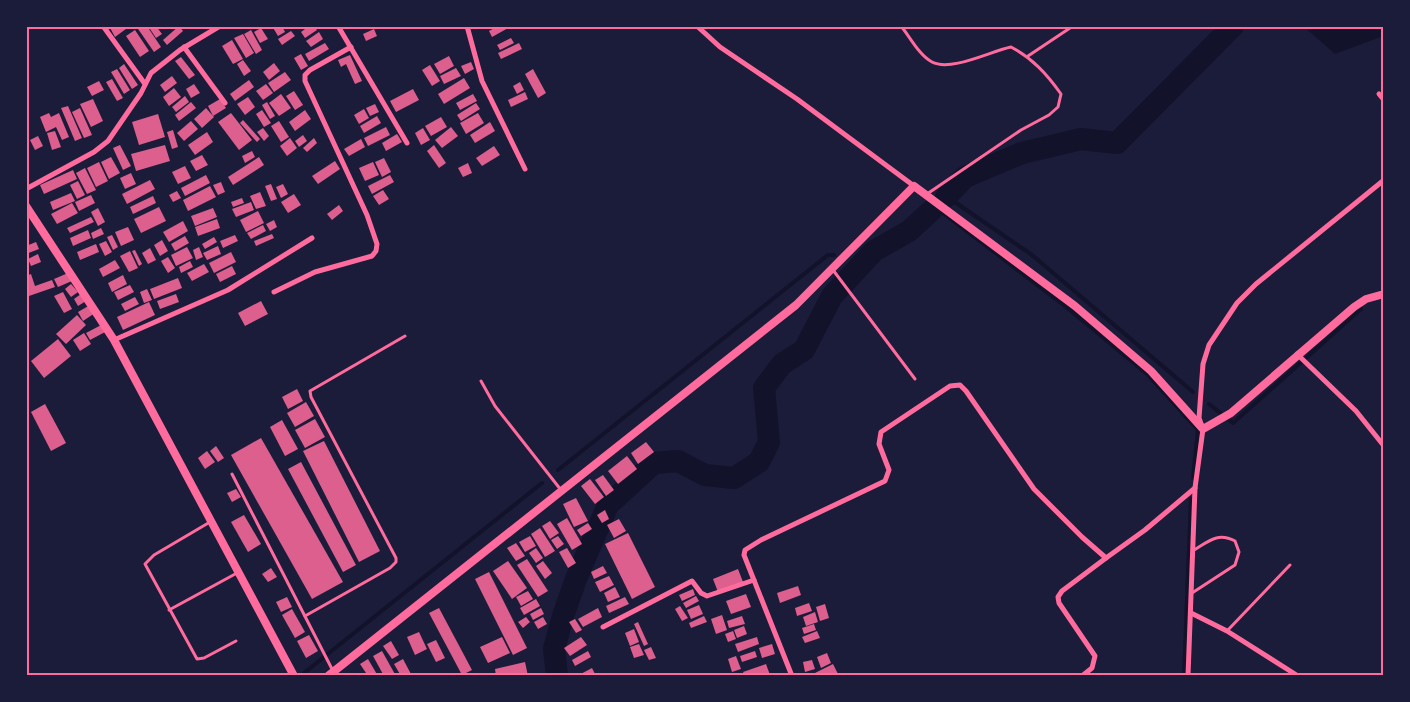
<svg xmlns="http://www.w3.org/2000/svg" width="1410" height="702" viewBox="0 0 1410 702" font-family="'Zilla Slab',serif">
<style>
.water{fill:#12122b}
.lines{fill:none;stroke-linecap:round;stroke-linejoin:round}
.stream{stroke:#12122b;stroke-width:4}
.river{stroke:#12122b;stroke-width:22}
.building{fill:#dd5f8e}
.service{stroke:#ff6b9d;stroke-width:3}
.minor{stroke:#ff6b9d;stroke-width:5}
.secondary{stroke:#ff6b9d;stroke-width:8}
.neatline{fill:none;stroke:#ff6b9d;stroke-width:2}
</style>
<rect width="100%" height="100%" fill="#1b1b3a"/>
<!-- water -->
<path class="water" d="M1303,26H1380L1383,36L1335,54Z"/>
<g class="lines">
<!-- stream -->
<g class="stream">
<path d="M946,196L1032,255L1193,392"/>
<path d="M931,211L943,213L1065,306L1147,374L1198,430L1193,478"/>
<path d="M859,258L867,259"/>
<path d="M1209,404L1233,423L1361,309"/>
<path d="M558,470L828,255H834"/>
<path d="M304,673L542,483"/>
<path d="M1184,676L1191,499"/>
</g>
<!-- river -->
<g class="river">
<path d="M946,197L965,177L1022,153L1081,139L1117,143L1233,26"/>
<path d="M557,676L554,649L563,616L576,579L608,505L654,463L678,461L705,475L734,478L759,462L769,442L764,388L782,364L804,350L832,296L874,251L909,231L932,210"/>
</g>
</g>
<!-- building -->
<g class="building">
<path d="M109,26H130L115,37Z"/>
<path d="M136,26H147L161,47L154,52Z"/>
<path d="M148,26H156L162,34L156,38Z"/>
<path d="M179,26L183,31L167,45L163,40Z"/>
<path d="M272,26H282L285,32L278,36Z"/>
<path d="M309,26H314L317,30L305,38L301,32Z"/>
<path d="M498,26H512L492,37L489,31Z"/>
<path d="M261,28L268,39L260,43L254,32Z"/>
<path d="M374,29L377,36L366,41L363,34Z"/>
<path d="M135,30L149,51L140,57L126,36Z"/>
<path d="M251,30L262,50L256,54L244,34Z"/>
<path d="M291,31L295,36L282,45L278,39Z"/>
<path d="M319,32L323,39L311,47L306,41Z"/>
<path d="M243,34L254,53L246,58L234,38Z"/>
<path d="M511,38L514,43L500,50L497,45Z"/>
<path d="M232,40L243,59L233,64L222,46Z"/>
<path d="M325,43L329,49L309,61L305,54Z"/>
<path d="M519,43L522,49L501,59L498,53Z"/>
<path d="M301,54L308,66L301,70L294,58Z"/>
<path d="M350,55L362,81L355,84L346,64L341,67L338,60Z"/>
<path d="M449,56L454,66L440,74L434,64Z"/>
<path d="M181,57L195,75L189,79L175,61Z"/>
<path d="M243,60L251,71L244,76L237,64Z"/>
<path d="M471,62L474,69L465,74L461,66Z"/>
<path d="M274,63L280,71L269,80L263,72Z"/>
<path d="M124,64L138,85L132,89L119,68Z"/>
<path d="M430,65L440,81L432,86L422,70Z"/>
<path d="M456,68L461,76L444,84L440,76Z"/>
<path d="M117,69L130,90L124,94L111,72Z"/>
<path d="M533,69L546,93L538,98L525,74Z"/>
<path d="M285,72L291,80L274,92L268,83Z"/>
<path d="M172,76L177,83L165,92L160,85Z"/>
<path d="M464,78L470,88L444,104L438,94Z"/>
<path d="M112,79L123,98L117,101L106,82Z"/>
<path d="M249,80L254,87L235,101L230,94Z"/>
<path d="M99,81L104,90L92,96L87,87Z"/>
<path d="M520,82L524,90L517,94L513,86Z"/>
<path d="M194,84L200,93L191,98L186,89Z"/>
<path d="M266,84L273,93L263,100L256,91Z"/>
<path d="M174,88L181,97L169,106L163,97Z"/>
<path d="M413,89L419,100L396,112L390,101Z"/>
<path d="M294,91L303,105L295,110L286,96Z"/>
<path d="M525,92L528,99L511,107L508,100Z"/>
<path d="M281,94L291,108L279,116L269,103Z"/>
<path d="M473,94L477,101L460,110L456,103Z"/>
<path d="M185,96L189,102L176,112L172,107Z"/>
<path d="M248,97L255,107L245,115L237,104Z"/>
<path d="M93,99L103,121L91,127L80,104Z"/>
<path d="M220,99L226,108L213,116L208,106Z"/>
<path d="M191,102L196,108L179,121L175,115Z"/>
<path d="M267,102L275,116L270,119L262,105Z"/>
<path d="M476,103L480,109L461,121L457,115Z"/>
<path d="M375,104L379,112L370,116L366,108Z"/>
<path d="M68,106L82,138L75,141L61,108Z"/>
<path d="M80,108L92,135L84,138L72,112Z"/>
<path d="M206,108L214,117L202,128L194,119Z"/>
<path d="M364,109L369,118L359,124L354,115Z"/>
<path d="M262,110L271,123L264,127L256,114Z"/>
<path d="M305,110L311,119L295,131L289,122Z"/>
<path d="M49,113L51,117L59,113L69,137L62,140L56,127L46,132L40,117Z"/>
<path d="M231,113L252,140L239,150L218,122Z"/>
<path d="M478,113L484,123L466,134L460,123Z"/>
<path d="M158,114L165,137L139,145L132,122Z"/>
<path d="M377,116L381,123L364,133L360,126Z"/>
<path d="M441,117L447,127L431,136L425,126Z"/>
<path d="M243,120L260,139L257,142L240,123Z"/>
<path d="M191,121L198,129L184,141L177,133Z"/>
<path d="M279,121L289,137L281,142L271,126Z"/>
<path d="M490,122L495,131L475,143L470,135Z"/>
<path d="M386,127L390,135L368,146L364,138Z"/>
<path d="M451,127L458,136L442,148L435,140Z"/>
<path d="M263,128L269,136L264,141L257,132Z"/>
<path d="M423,128L430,140L421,145L415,133Z"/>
<path d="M173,130L178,147L172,149L167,132Z"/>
<path d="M55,131L61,147L52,150L47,133Z"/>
<path d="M207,132L213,142L195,155L188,145Z"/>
<path d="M397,134L402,142L386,151L382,143Z"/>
<path d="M303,135L307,141L299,147L295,141Z"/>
<path d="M38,136L43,146L35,150L30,140Z"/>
<path d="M290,138L297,148L287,156L280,146Z"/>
<path d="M314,138L317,143L307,152L303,148Z"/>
<path d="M361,139L365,147L349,156L344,149Z"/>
<path d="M120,145L131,166L123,170L113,148Z"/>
<path d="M165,145L170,161L136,171L131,154Z"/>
<path d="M434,145L446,163L439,168L427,151Z"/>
<path d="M494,146L500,155L482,166L476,158Z"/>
<path d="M252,151L255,157L245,163L242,156Z"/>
<path d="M202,155L208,165L196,171L190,161Z"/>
<path d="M111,157L120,173L109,179L101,162Z"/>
<path d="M259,157L264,165L233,185L228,177Z"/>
<path d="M384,158L391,172L382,177L375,162Z"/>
<path d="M335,161L340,169L318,184L312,176Z"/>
<path d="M99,162L108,181L96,187L87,168Z"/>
<path d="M373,162L379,175L365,181L359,168Z"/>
<path d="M468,163L472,173L463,177L458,168Z"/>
<path d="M185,166L191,178L178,184L172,172Z"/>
<path d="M85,168L96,190L87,194L76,173Z"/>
<path d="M73,170L77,179L44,194L40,185Z"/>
<path d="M131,173L136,184L125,189L120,178Z"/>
<path d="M206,175L210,183L185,196L181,188Z"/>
<path d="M390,175L394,182L372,194L368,186Z"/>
<path d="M150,180L155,189L127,204L122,194Z"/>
<path d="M78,181L85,195L77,199L70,185Z"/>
<path d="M221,182L225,192L218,195L213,185Z"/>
<path d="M271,184L277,199L271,201L265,186Z"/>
<path d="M283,184L288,194L281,198L276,187Z"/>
<path d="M210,186L216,197L188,211L183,200Z"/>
<path d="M383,190L389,199L379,205L373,196Z"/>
<path d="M177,191L181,198L173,202L169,195Z"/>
<path d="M260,192L266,206L256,209L250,196Z"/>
<path d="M71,193L75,201L53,210L50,202Z"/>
<path d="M294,194L301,205L288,213L281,202Z"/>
<path d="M91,195L95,203L79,211L75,202Z"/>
<path d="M153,196L156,203L133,214L130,207Z"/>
<path d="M242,198L244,203L233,207L231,202Z"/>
<path d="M251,202L254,210L236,217L232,209Z"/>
<path d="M72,203L78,213L57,224L51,214Z"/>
<path d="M339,205L343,211L332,220L327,214Z"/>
<path d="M159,207L166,221L141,233L134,219Z"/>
<path d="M98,208L105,222L98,226L91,212Z"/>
<path d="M213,208L217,217L195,226L191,216Z"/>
<path d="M258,211L264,223L246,232L240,220Z"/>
<path d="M91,217L94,222L70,233L67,228Z"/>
<path d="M217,219L220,228L198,236L195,227Z"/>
<path d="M274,220L277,227L270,231L266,224Z"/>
<path d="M183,221L188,231L169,242L163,232Z"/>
<path d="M263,225L266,231L251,239L247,233Z"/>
<path d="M128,227L134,240L121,246L115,232Z"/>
<path d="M101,228L104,234L93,239L91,233Z"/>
<path d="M88,230L91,238L73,246L70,238Z"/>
<path d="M272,234L274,238L256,246L254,241Z"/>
<path d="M112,235L118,247L113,250L107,237Z"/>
<path d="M235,235L238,241L223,248L220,241Z"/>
<path d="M185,236L189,243L175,251L171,244Z"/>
<path d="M214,237L217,242L205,249L202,244Z"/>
<path d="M162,240L168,251L160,256L154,245Z"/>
<path d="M106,241L112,252L105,256L99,244Z"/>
<path d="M36,242L39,249L26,254V246Z"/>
<path d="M96,244L99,252L80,260L77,252Z"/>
<path d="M218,246L221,254L207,260L203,253Z"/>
<path d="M187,247L193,258L176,266L171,255Z"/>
<path d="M199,247L203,257L196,260L193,250Z"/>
<path d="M150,248L156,260L148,264L142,253Z"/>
<path d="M135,250L142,264L139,266L132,251Z"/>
<path d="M130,251L138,268L129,272L120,256Z"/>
<path d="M231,252L236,262L214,273L209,263Z"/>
<path d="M38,254L41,262L31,266L28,259Z"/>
<path d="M168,257L175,268L168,273L161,261Z"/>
<path d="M115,260L120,268L103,277L99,269Z"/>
<path d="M190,261L193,267L181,273L179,267Z"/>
<path d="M204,264L209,272L192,281L187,273Z"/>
<path d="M232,266L236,274L220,282L216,274Z"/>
<path d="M68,273L72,281L58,287L54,279Z"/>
<path d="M31,274L35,286L52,280L55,287L29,296L26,276Z"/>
<path d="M123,275L127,284L112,292L108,283Z"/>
<path d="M178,278L182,288L154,299L150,289Z"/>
<path d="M71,284L78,292L71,297L65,289Z"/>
<path d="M130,285L134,292L118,300L114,292Z"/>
<path d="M147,289L152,300L144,303L140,292Z"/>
<path d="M63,292L72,309L64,313L54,296Z"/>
<path d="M81,294L86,301L78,306L74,299Z"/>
<path d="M176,294L179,302L160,309L157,301Z"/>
<path d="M135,297L139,304L125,311L121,304Z"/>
<path d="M261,301L268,314L245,326L238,313Z"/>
<path d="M149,302L155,315L123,330L117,317Z"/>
<path d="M90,305L95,313L83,321L78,312Z"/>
<path d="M77,315L86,325L66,344L56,334Z"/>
<path d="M103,324L107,331L90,340L86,333Z"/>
<path d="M84,333L91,344L80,351L73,340Z"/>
<path d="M58,339L71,356L44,378L31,361Z"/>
<path d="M297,389L303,401L288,409L282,397Z"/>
<path d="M306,402L314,416L295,427L287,413Z"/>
<path d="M45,404L66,443L51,451L31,412Z"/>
<path d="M315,419L325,437L305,448L295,430Z"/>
<path d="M282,420L298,449L285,456L270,427Z"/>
<path d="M261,438L343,582L312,599L231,455Z"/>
<path d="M324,441L380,551L359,562L303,451Z"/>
<path d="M646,442L654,452L638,464L631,453Z"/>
<path d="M216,446L224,458L218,462L210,451Z"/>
<path d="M207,451L215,462L205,469L198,458Z"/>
<path d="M627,456L637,469L618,484L608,471Z"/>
<path d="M301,462L356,565L343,572L288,469Z"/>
<path d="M603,475L614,490L606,496L595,480Z"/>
<path d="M590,479L604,497L595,504L581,486Z"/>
<path d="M236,489L241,497L232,502L227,493Z"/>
<path d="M576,498L588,521L574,527L563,504Z"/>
<path d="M605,510L609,519L602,523L597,515Z"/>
<path d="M244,515L261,544L248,552L231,522Z"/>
<path d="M567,518L582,544L572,550L557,524Z"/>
<path d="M619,519L626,531L614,538L607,525Z"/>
<path d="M550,521L559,533L550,539L542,526Z"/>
<path d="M588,523L592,529L581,536L577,530Z"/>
<path d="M540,528L555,551L545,557L531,534Z"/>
<path d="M628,533L655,587L632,599L605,544Z"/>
<path d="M530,536L536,546L525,552L519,542Z"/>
<path d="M558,536L564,544L557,549L551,540Z"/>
<path d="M516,543L525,556L516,561L507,548Z"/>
<path d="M536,548L543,558L536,563L529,553Z"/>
<path d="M567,548L576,563L568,568L559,552Z"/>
<path d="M527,559L548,591L538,597L517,565Z"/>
<path d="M508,561L527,588L512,599L493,571Z"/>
<path d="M543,561L552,573L545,579L536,566Z"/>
<path d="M603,566L607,573L594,579L591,572Z"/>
<path d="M271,568L277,577L268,582L262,574Z"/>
<path d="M738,569L743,582L718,592L713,579Z"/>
<path d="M489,572L527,648L513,655L475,579Z"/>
<path d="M609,576L614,585L600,592L595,582Z"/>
<path d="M798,586L801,595L780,603L777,593Z"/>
<path d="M615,587L620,597L608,602L604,593Z"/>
<path d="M693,589L695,595L682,601L679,595Z"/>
<path d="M528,591L533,599L521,606L516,597Z"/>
<path d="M746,594L751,607L731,614L726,601Z"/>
<path d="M696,596L699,601L686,608L683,603Z"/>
<path d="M287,597L292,607L281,612L276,602Z"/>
<path d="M625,597L629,604L609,613L606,606Z"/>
<path d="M536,599L540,606L524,615L520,608Z"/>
<path d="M809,603L812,611L797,616L795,608Z"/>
<path d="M825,604L829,618L820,621L816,607Z"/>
<path d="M699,605L703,614L691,619L687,610Z"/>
<path d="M680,606L688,618L682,621L675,609Z"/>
<path d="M439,608L472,670L462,675L429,613Z"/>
<path d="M541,608L544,614L533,620L530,614Z"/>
<path d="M598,608L602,617L583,627L578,619Z"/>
<path d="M292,609L305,632L295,638L282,615Z"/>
<path d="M815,612L818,622L806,626L803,617Z"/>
<path d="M722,615L727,630L716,634L711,619Z"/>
<path d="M704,616L707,622L691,628L689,623Z"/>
<path d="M742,616L745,624L729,628L727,621Z"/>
<path d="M526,617L530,622L523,628L518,622Z"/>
<path d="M543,617L547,624L538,629L534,622Z"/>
<path d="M575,619L582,630L576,633L569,622Z"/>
<path d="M638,622L648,644L644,646L634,624Z"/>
<path d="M814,624L816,630L804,634L802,628Z"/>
<path d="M744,626L747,634L737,638L734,630Z"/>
<path d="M634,629L639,642L630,646L625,633Z"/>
<path d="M733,631L736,639L728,642L725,634Z"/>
<path d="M817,631L820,638L805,643L802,637Z"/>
<path d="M419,632L427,649L415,655L407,637Z"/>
<path d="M309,635L318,651L306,658L297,641Z"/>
<path d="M502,637L510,653L488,663L480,647Z"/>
<path d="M581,637L587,645L570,656L564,648Z"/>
<path d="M757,637L759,644L738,652L735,644Z"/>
<path d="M436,640L445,658L436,662L427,644Z"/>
<path d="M391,641L399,655L392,659L383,646Z"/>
<path d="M639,644L644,655L634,658L630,647Z"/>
<path d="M772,644L775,654L762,658L759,648Z"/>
<path d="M651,647L656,658L649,660L644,650Z"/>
<path d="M382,651L396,676H384L373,656Z"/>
<path d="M588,651L591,657L575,666L572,660Z"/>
<path d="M755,651L757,657L742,662L740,656Z"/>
<path d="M827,653L831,663L821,668L817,657Z"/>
<path d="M736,656L741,669L732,672L728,659Z"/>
<path d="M368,659L378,676H368L360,664Z"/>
<path d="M403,659L411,674L407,676H401L394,664Z"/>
<path d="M812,660L815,669L805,672L803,662Z"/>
<path d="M525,662L528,676H496L495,669Z"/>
<path d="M766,664L770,675L745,676L743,672Z"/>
<path d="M833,664L838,674L816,676L815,673Z"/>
<path d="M592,668L596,676H577Z"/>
</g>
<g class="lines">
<!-- service -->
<g class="service">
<path d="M901,26C910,37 919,55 932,62C951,72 991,51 1011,47C1033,59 1046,73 1061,94L1058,107L1049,115L1021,130L927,194"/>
<path d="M1028,56L1073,26"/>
<path d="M833,270L915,379"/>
<path d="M481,381L495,406L561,490"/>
<path d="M232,474L333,671"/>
<path d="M210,522L154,555L145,564L197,659L204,658L236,641"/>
<path d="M1192,593L1235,565L1239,552L1235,541C1218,532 1209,541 1194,550"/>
<path d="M169,610L237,573"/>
<path d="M305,616L390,568L396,562V558L311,397L310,391L405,336"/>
<path d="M1227,631L1290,565"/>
</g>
<!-- minor -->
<g class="minor">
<path d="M103,26L145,84"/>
<path d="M338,26L407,143"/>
<path d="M467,26L482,81L525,169"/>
<path d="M697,26L720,47L797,99L914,186"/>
<path d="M184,47L225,103"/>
<path d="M1379,94L1384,100"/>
<path d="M26,189L94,152L108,141L141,93L151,73L180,50L220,26"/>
<path d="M274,292L315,272L372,256L376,251L377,244L367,215L305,81V75L310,70L351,47"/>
<path d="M114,340L228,290L312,238"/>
<path d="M1297,354L1356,411L1384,446"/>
<path d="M1191,613L1227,631L1298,676"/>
<path d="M603,627L692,581L701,593L707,596L754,580"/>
<path d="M792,676L744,555L745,550L761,540L885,481L889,470L879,444L881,432L950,386L960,385L966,391L1034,489L1082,537L1106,558L1145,530L1195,488"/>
<path d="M1082,676L1092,668L1095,656L1059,603L1058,597L1062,591L1106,558"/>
<path d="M1188,676L1195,488L1203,429L1199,418L1203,364L1209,345L1237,303L1256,284L1384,180"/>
</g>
<!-- secondary -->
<g class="secondary">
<path d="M26,206L114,340L294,676"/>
<path d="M328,676L796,305L914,186L1075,306L1151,371L1203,429L1231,413L1354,307L1366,299L1384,294"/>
</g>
</g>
<!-- border -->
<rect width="1410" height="702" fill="none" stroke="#1b1b3a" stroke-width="55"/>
<rect x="28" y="28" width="1354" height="646" class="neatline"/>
</svg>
